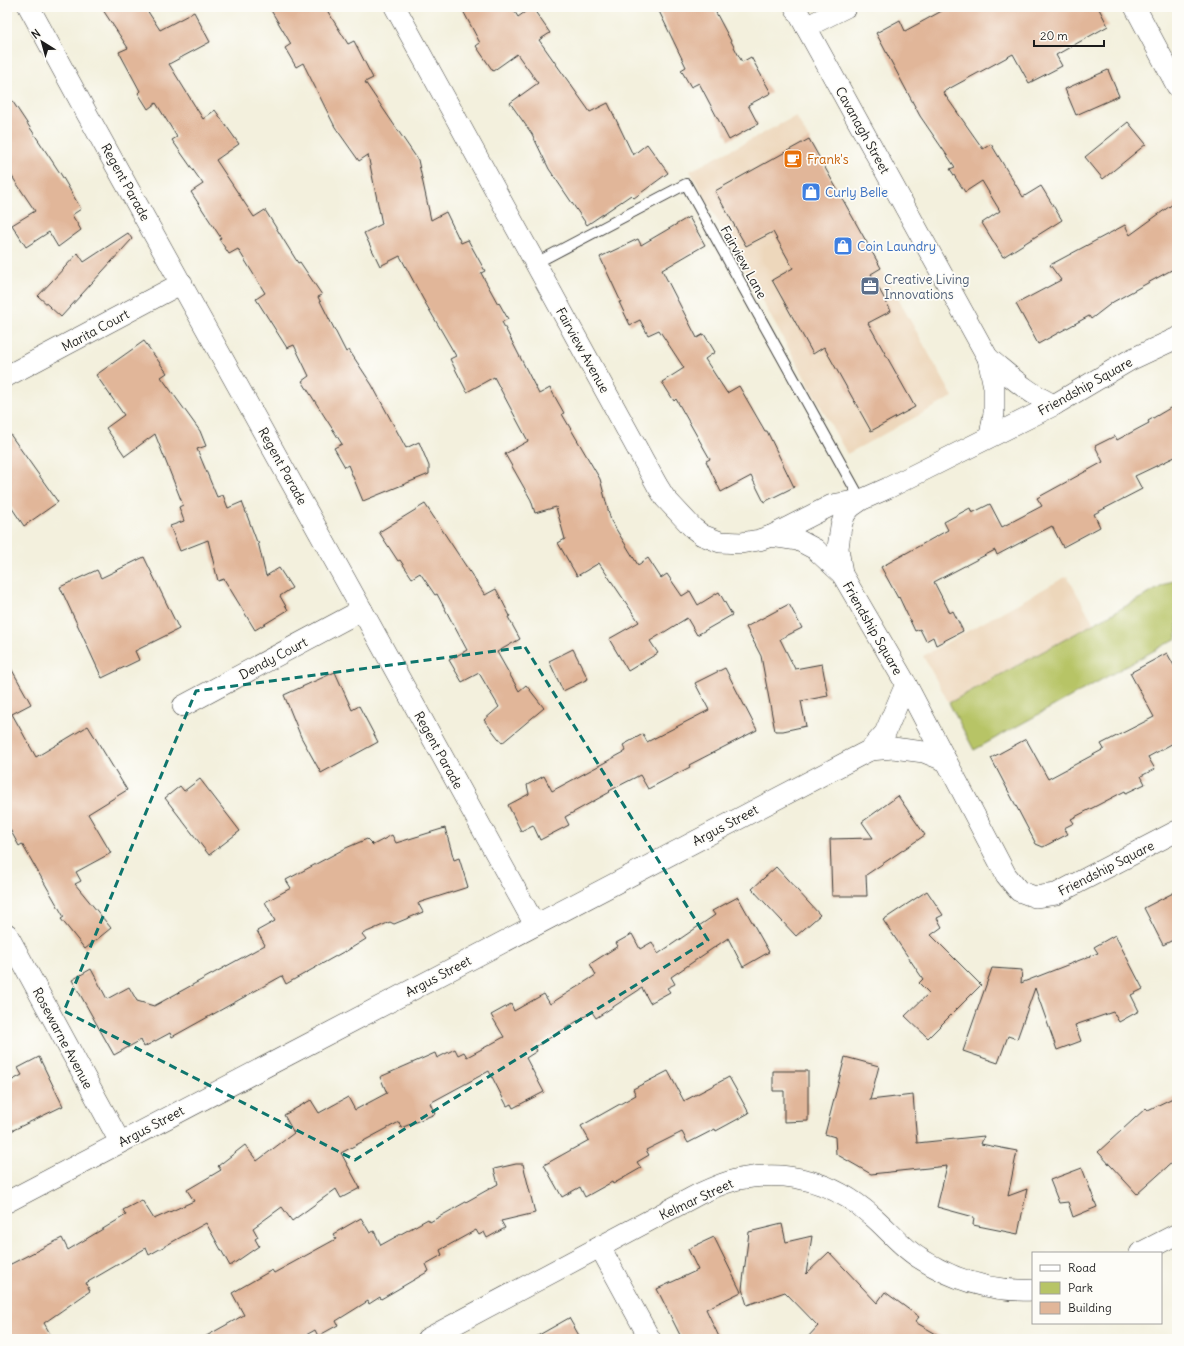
<svg xmlns="http://www.w3.org/2000/svg" width="1184" height="1346" viewBox="0 0 1184 1346" font-family="Delius,sans-serif">
<style>
.built{fill:#edd7bb}
.green{fill:#b7c466;stroke:#6a7041}
.building{fill:#e1b699}
.lines{fill:none;stroke-linecap:round;stroke-linejoin:round}
.service-casing{stroke:#3c3c39;stroke-width:12}
.minor-casing{stroke:#3c3c39;stroke-width:22}
.service{stroke:#fff;stroke-width:10}
.minor{stroke:#fff;stroke-width:21}
.marked{fill:none;stroke:#0f766e;stroke-width:3;stroke-dasharray:8 5;stroke-linejoin:round}
.labels{text-anchor:middle;stroke-width:3.5;stroke-linejoin:round;paint-order:stroke}
.street-label{font-size:13px;fill:#1c1c1c;stroke:#fdfcf7}
.food-label{font-size:13px;fill:#c56008;stroke:#fdfcf7;text-anchor:start}
.shop-label{font-size:13px;fill:#366cbe;stroke:#fdfcf7;text-anchor:start}
.service-label{font-size:13px;fill:#4e5e75;stroke:#fdfcf7;text-anchor:start}
</style>
<rect width="100%" height="100%" fill="#fdfcf7"/>
<filter id="ink" filterUnits="userSpaceOnUse"><feTurbulence type="fractalNoise" baseFrequency=".025" numOctaves="2"/><feDisplacementMap in="SourceGraphic" scale="8" xChannelSelector="R" yChannelSelector="G"/><feConvolveMatrix kernelMatrix="1 2 1 2 8 2 1 2 1" color-interpolation-filters="sRGB"/></filter>
<filter id="wash" filterUnits="userSpaceOnUse"><feTurbulence type="fractalNoise" baseFrequency=".012" numOctaves="4" result="noise"/><feDisplacementMap in="SourceGraphic" scale="16" xChannelSelector="R" yChannelSelector="G"/><feGaussianBlur stdDeviation="0.9" result="paint"/><feColorMatrix in="noise" values="0 0 0 0 0 0 0 0 0 0 0 0 0 0 0 0 0 1.4 0 .05"/><feComposite in="paint" operator="in"/></filter>
<g filter="url(#wash)">
<rect width="100%" height="100%" fill="#f3f0dd"/>
<!-- built -->
<g class="built">
<path d="M796,116L953,397L847,454L690,171Z"/>
<path d="M1067,576L1094,624L949,703L923,656Z"/>
</g>
<!-- green -->
<path class="green" d="M1177,578V638L974,750L949,703Z"/>
<g id="blocks">
<!-- building -->
<g class="building">
<path d="M101,7H145L160,30L194,12L210,42L169,64L203,119L215,110L239,144L216,160L254,217L265,210L298,263L300,262L322,295L318,297L346,352L349,350L372,385L406,448L419,442L429,466V474L363,501L348,465L345,467L334,448L342,444L302,381L309,376L294,345L287,348L256,299L265,293L238,249L229,254L219,239L221,238L191,192L203,184L172,140L177,137L156,103L148,109L138,93L140,91L119,52L128,48Z"/>
<path d="M269,7H325L348,44L354,41L373,78L365,82L418,160L431,220L446,212L461,243L468,240L485,271L481,273L498,304L499,303L508,319L502,322L539,394L550,388L564,413L562,414L600,479L611,521L638,565L648,558L661,578L667,574L682,596L690,591L698,605L719,592L732,615L697,635L687,618L650,641L658,653L628,671L609,639L639,622L599,563L577,576L558,543L565,539L556,507L535,513L531,500L505,454L528,441L494,377L467,392L450,359L456,356L423,299L400,256L380,266L364,233L382,224L368,155L359,161L335,127L303,63L296,67L285,48L291,44Z"/>
<path d="M461,7H512L518,17L532,7L550,33L539,40L590,112L608,103L633,155L647,144L668,173L634,198L631,195L587,225L549,169L532,134L510,103L538,83L517,54L493,71L476,46L480,43Z"/>
<path d="M657,7H713L742,62L751,57L771,93L748,105L758,124L729,140L699,83L691,87L681,70L686,67Z"/>
<path d="M949,7H1098L1108,26L1056,55L1062,66L1029,83L1013,54L943,92L983,149L991,144L1023,197L1041,186L1062,220L1003,257L982,223L1000,211L982,181L965,192L950,169L955,167L920,116L876,33L900,20L905,31Z"/>
<path d="M1108,70L1119,96L1076,115L1065,89Z"/>
<path d="M7,93L62,176L81,209L72,215L81,230L58,247L49,232L26,247L12,225L35,211L7,169Z"/>
<path d="M1128,122L1146,144L1103,179L1085,157Z"/>
<path d="M809,139L881,268L871,274L891,311L868,323L915,407L871,431L824,347L813,354L772,280L793,268L773,232L746,246L715,191Z"/>
<path d="M1177,201V267L1113,302L1091,319L1089,316L1038,344L1016,304L1061,280L1050,265L1125,225L1130,235Z"/>
<path d="M689,217L705,245L662,270L697,338L704,334L715,352L705,359L727,393L739,386L765,431H767L794,487L764,502L751,476L721,492L706,461L710,459L676,399L674,401L662,382L684,368L659,330L648,335L640,320L630,325L619,302H621L600,257L638,239L641,245Z"/>
<path d="M128,233L132,239L61,317L38,296L78,253L84,262Z"/>
<path d="M144,341L167,373L161,377L200,431L206,446L197,449L217,497L223,495L228,508L242,502L257,542H258L266,576L279,568L292,588L280,596L288,610L255,630L224,579L218,581L208,540L180,551L170,526L184,521L179,507L183,505L155,434L125,456L106,428L124,415L96,375Z"/>
<path d="M1177,404V456L1135,476L1142,489L1094,514L1100,527L1063,547L1052,526L997,555L995,550L934,582L950,613L953,611L963,631L936,645L933,637L926,641L920,629L915,631L899,597L898,598L881,567L948,530L944,522L970,508L972,513L990,504L1002,527L1042,506L1037,498L1103,462L1095,446L1115,436L1117,440L1149,423L1148,421Z"/>
<path d="M7,430L58,502L24,526L7,501Z"/>
<path d="M425,504L485,595L496,589L510,616L508,617L520,639L497,652L519,691L526,685L544,708L502,743L484,720L499,707L479,673L462,682L449,660L467,650L437,594L435,595L420,573L412,578L400,560L398,561L379,532Z"/>
<path d="M144,557L179,629L135,651L139,660L102,678L60,587L97,570L101,578Z"/>
<path d="M789,604L802,628L780,639L795,669L822,664L828,696L801,701L806,726L783,731H775L761,656L746,627Z"/>
<path d="M573,649L588,679L563,691L549,661Z"/>
<path d="M1167,653L1177,671V741L1148,757L1155,769L1141,776L1145,784L1126,793L1125,791L1071,819L1074,823L1064,828L1068,834L1043,847L1036,844L991,758L1026,739L1048,779L1104,749L1101,744L1154,717L1130,673Z"/>
<path d="M7,661L31,704L12,714L36,757L88,726L127,790L88,814L111,853L76,872L81,881L75,884L111,928L85,949L61,919L64,917L22,844L19,846L7,824Z"/>
<path d="M725,668L757,730L689,765L690,767L648,789L640,775L609,791L610,792L565,817L569,825L540,840L533,825L521,831L508,805L529,794L527,785L544,776L552,791L626,751L623,745L643,734L647,742L709,710L695,683Z"/>
<path d="M335,672L352,710L359,706L378,742L321,773L301,737L284,695Z"/>
<path d="M200,779L240,831L209,855L165,798L180,786L184,791Z"/>
<path d="M898,796L925,835L866,875L867,896H832L830,839L873,838L862,822Z"/>
<path d="M445,828L454,860L459,858L468,887L418,903L423,912L394,924L390,922L362,934L366,939L345,952V951L286,984L282,976L172,1037L170,1033L144,1047L141,1040L114,1055L72,980L91,969L107,999L129,987L137,1001L154,1006L265,945L257,931L275,921L265,902L291,888L286,880L346,848L367,839L373,845L392,835L396,843Z"/>
<path d="M776,867L820,915L796,936L752,889Z"/>
<path d="M927,891L943,915L937,918L942,927L931,935L981,985L928,1038L905,1016L929,993L919,983L923,979L883,920Z"/>
<path d="M1177,891V938L1163,945L1144,908Z"/>
<path d="M738,897L769,952L743,967L728,938L671,977L675,984L667,988L670,992L650,1003L642,988L596,1018L592,1012L535,1047L537,1051L526,1058L544,1092L513,1108L511,1104L507,1106L489,1071L430,1103L435,1114L401,1128L399,1122L341,1153L360,1188L341,1198L336,1189L292,1221L282,1207L253,1228L258,1237L255,1239L259,1246L230,1266L206,1223L149,1255L146,1248L86,1283L90,1291L44,1323L53,1339H7V1266L62,1238L68,1250L126,1215L123,1210L142,1200L154,1219L194,1201L187,1190L221,1170L218,1166L245,1145L257,1161L294,1133L284,1115L311,1100L319,1113L348,1097L355,1110L387,1093L380,1077L435,1053L437,1058L455,1049L458,1055L464,1052L467,1057L504,1037L491,1015L511,1004L514,1011L544,994L550,1004L596,975L590,964L618,946L616,943L632,934L640,949L652,942L658,954L715,915L712,911Z"/>
<path d="M1115,935L1143,989L1131,995L1139,1011L1119,1022L1113,1012L1075,1025L1081,1041L1057,1050L1035,988L1017,1039L1008,1036L998,1063L963,1051L992,968L1022,970L1021,983L1098,953L1094,947Z"/>
<path d="M39,1057L63,1106L7,1133V1083L22,1075L18,1068Z"/>
<path d="M845,1057L879,1066L870,1100L913,1095L917,1143L984,1136L981,1144L1017,1151L1008,1196L1027,1189L1018,1234L973,1225L974,1217L937,1207L947,1166L871,1174L836,1154L835,1137L825,1134Z"/>
<path d="M668,1071L684,1101L729,1077L749,1113L716,1131L715,1129L688,1143L682,1132L646,1150L649,1155L637,1162L641,1168L613,1184L612,1182L585,1197L580,1187L562,1197L544,1165L589,1140L581,1126L636,1095L633,1089Z"/>
<path d="M773,1071H808V1121L784,1122V1091H773Z"/>
<path d="M1177,1096V1158L1137,1194L1098,1152L1146,1108L1148,1110Z"/>
<path d="M516,1164H523L535,1213L501,1221L505,1228L487,1238L484,1232L479,1235L476,1230L440,1250L442,1255L426,1264L429,1271L381,1299L380,1297L369,1304L368,1301L336,1321L338,1325L318,1336L315,1330L299,1339H201L244,1315L232,1293L272,1270L274,1273L336,1239L333,1234L361,1218L370,1233L374,1231L381,1245L428,1219L430,1222L498,1184L494,1169Z"/>
<path d="M1082,1168L1097,1207L1073,1217L1068,1202L1059,1203L1050,1180Z"/>
<path d="M782,1224L786,1242L812,1236L806,1274L829,1252L877,1303L885,1292L919,1317L915,1322L945,1339H806L818,1326L785,1292L747,1305L742,1289L749,1232Z"/>
<path d="M714,1237L741,1292L706,1309L720,1339H682L657,1289L698,1270L688,1249Z"/>
<path d="M569,1318L581,1339H532Z"/>
</g>
</g>
</g>
<g filter="url(#ink)">
<use href="#blocks" fill-opacity="0" stroke="#3c3c39" stroke-width="1"/>
<g class="lines">
<defs>
<path id="service" d="M536,263L686,184L861,500"/>
<g id="minor">
<path d="M29,7L86,112L362,610L535,925"/>
<path d="M395,7L657,485L665,498L693,528L702,535L720,542L741,543L759,540L771,536L832,505L860,500"/>
<path d="M795,7L988,358L994,387V413L990,436"/>
<path d="M1135,7L1177,86"/>
<path d="M806,27L846,7"/>
<path d="M1177,338L1130,360L1054,405L888,488L861,500L851,507L845,514L841,526L838,548L842,574L906,684L1006,875L1019,891L1035,897L1056,894L1177,831"/>
<path d="M988,358C1009,375 1029,394 1054,405"/>
<path d="M7,376L182,283"/>
<path d="M771,536L798,540L815,549L842,574"/>
<path d="M183,706L362,610"/>
<path d="M870,750L893,748L924,752L946,761"/>
<path d="M7,934L120,1142"/>
<path d="M7,1202L870,750L885,733L906,684"/>
<path d="M600,1247L650,1339"/>
<path d="M1140,1253L1177,1234"/>
<path d="M427,1339L699,1194C712,1188 725,1182 739,1179C788,1169 833,1182 871,1215C888,1229 902,1248 921,1259C954,1280 993,1292 1033,1290"/>
</g>
</defs>
<!-- service casing -->
<use href="#service" class="service-casing"/>
<!-- minor casing -->
<use href="#minor" class="minor-casing"/>
<!-- service -->
<use href="#service" class="service"/>
<!-- minor -->
<use href="#minor" class="minor"/>
</g>
</g>
<!-- marked area -->
<path class="marked" d="M525,647L708,940L355,1160L64,1011L196,691Z"/>
<!-- icons -->
<defs>
<symbol id="cafe-square" viewBox="-11 -11 22 22"><rect x="-9" y="-9" width="18" height="18" rx="4" fill="#e8710a" stroke="#fdfcf7"/><path d="M-5.5-4.5H6V0H3Q3 3.5 0 3.5H-2.5Q-5.5 3.5-5.5 0ZM3-3.2v2h1.7v-2ZM-6 4.5H4V6H-6Z" fill="#fff"/></symbol>
<symbol id="shop-square" viewBox="-11 -11 22 22"><rect x="-9" y="-9" width="18" height="18" rx="4" fill="#3f7fe0" stroke="#fdfcf7"/><path d="M-5-2.5h2.3a2.7 3.5 0 0 1 5.4 0H5L5.5 6h-11ZM-1.5-2.5h3a1.5 2.3 0 0 0-3 0Z" fill="#fff"/></symbol>
<symbol id="office-square" viewBox="-11 -11 22 22"><rect x="-9" y="-9" width="18" height="18" rx="4" fill="#5c6f8a" stroke="#fdfcf7"/><path d="M-6-3h4V-5.5h4V-3h4V5H-6ZM-1-4.5V-3h2v-1.5ZM-6 0V1H6V0Z" fill="#fff"/></symbol>
</defs>
<g fill-rule="evenodd">
<use href="#cafe-square" x="782" y="148" width="22" height="22"/>
<use href="#shop-square" x="800" y="181" width="22" height="22"/>
<use href="#shop-square" x="832" y="235" width="22" height="22"/>
<use href="#office-square" x="859" y="275" width="22" height="22"/>
</g>
<g class="labels">
<!-- street labels -->
<g class="street-label">
<text transform="translate(863 130) rotate(61)" y="5">Cavanagh Street</text>
<text transform="translate(126 182) rotate(61)" y="5">Regent Parade</text>
<text transform="translate(744 262) rotate(61)" y="5">Fairview Lane</text>
<text transform="translate(95 330) rotate(-28)" y="5">Marita Court</text>
<text transform="translate(583 350) rotate(61)" y="5">Fairview Avenue</text>
<text transform="translate(1085 386) rotate(-29)" y="5">Friendship Square</text>
<text transform="translate(283 466) rotate(61)" y="5">Regent Parade</text>
<text transform="translate(873 628) rotate(60)" y="5">Friendship Square</text>
<text transform="translate(273 658) rotate(-28)" y="5">Dendy Court</text>
<text transform="translate(439 750) rotate(61)" y="5">Regent Parade</text>
<text transform="translate(725 825) rotate(-28)" y="5">Argus Street</text>
<text transform="translate(1106 868) rotate(-27)" y="5">Friendship Square</text>
<text transform="translate(438 976) rotate(-28)" y="5">Argus Street</text>
<text transform="translate(63 1038) rotate(62)" y="5">Rosewarne Avenue</text>
<text transform="translate(151 1126) rotate(-28)" y="5">Argus Street</text>
<text transform="translate(696 1199) rotate(-25)" y="5">Kelmar Street</text>
</g>
<!-- food labels -->
<g class="food-label">
<text x="807" y="164">Frank's</text>
</g>
<!-- shop labels -->
<g class="shop-label">
<text x="825" y="197">Curly Belle</text>
<text x="857" y="251">Coin Laundry</text>
</g>
<!-- service labels -->
<g class="service-label">
<text x="884" y="284">Creative Living<tspan x="884" dy="15">Innovations</tspan></text>
</g>
</g>
<!-- margin -->
<rect width="1184" height="1346" fill="none" stroke="#fdfcf7" stroke-width="24"/>
<!-- legend -->
<rect x="1032" y="1252" width="130" height="72" fill="#fdfcf7" stroke="#a3a29f"/>
<rect x="1040" y="1265" width="20" height="6" fill="#ffffff" stroke="#a3a29f"/>
<text x="1068" y="1272" font-size="12" fill="#1c1c1c">Road</text>
<rect x="1040" y="1282" width="20" height="12" fill="#b7c466" stroke="#a3a29f"/>
<text x="1068" y="1292" font-size="12" fill="#1c1c1c">Park</text>
<rect x="1040" y="1302" width="20" height="12" fill="#e1b699" stroke="#a3a29f"/>
<text x="1068" y="1312" font-size="12" fill="#1c1c1c">Building</text>
<!-- north arrow -->
<g transform="translate(42 42) rotate(323)" stroke="#fdfcf7" stroke-width="3" paint-order="stroke">
<path d="M0-3L7 15L0 10L-7 15Z" fill="#1c1c1c"/>
<text y="-6" font-size="11" font-weight="bold" text-anchor="middle" fill="#1c1c1c">N</text>
</g>
<!-- scale -->
<path d="M1034 40v6h70v-6" fill="none" stroke="#1c1c1c" stroke-width="2"/>
<text x="1040" y="40" font-size="12" fill="#1c1c1c" stroke="#fdfcf7" stroke-width="3" paint-order="stroke">20 m</text>
</svg>
